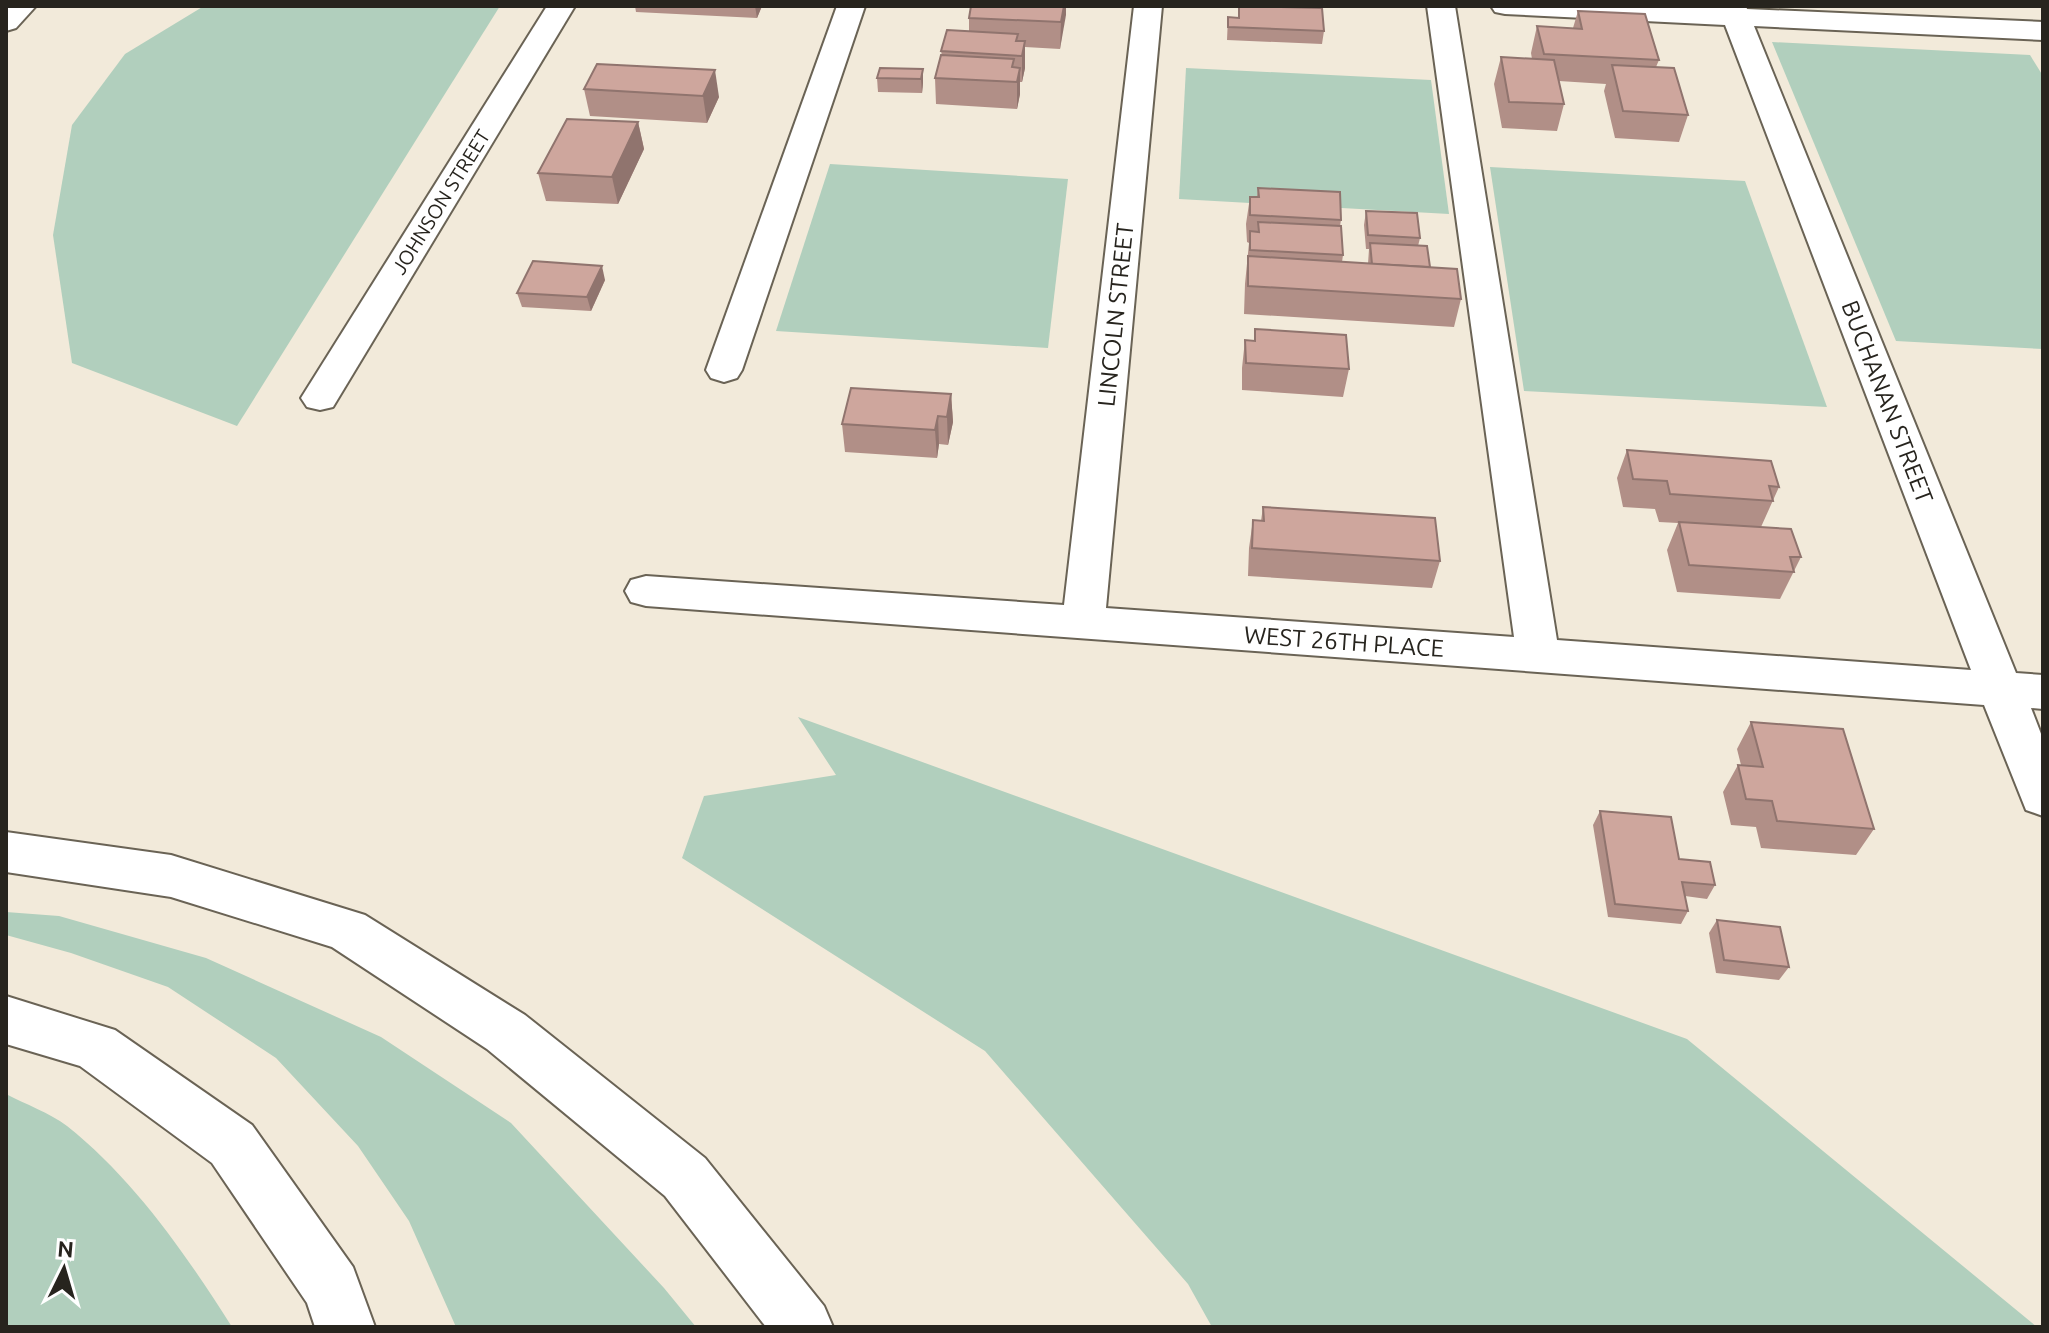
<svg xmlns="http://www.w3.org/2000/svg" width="2049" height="1333" viewBox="0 0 2049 1333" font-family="Ubuntu,sans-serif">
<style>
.green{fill:#b1cfbd}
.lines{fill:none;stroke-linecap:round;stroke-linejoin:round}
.minor-casing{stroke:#6a6355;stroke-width:4}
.major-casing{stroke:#6a6355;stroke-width:4}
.highway-casing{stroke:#6a6355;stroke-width:4}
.minor{fill:#fff;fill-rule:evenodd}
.major{fill:#fff;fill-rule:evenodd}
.highway{fill:#fff;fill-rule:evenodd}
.wall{fill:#b18f87}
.shaded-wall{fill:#90746e}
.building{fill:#cea69d;stroke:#90746e;stroke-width:2}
.labels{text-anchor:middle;stroke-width:7;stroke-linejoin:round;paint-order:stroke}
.far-street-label{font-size:20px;fill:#27241e;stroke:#fff}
.street-label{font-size:24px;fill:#27241e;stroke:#fff}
</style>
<rect width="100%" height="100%" fill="#f2eada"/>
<!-- green -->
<g class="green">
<path d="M204,6H500L237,426L72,363L53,235L72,125L125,54Z"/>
<path d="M1772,42L2030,55L2043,76V349L1896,341Z"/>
<path d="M1186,68L1431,80L1449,214L1179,199Z"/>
<path d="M830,164L1068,179L1048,348L776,331Z"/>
<path d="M1490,167L1745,181L1827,407L1524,391Z"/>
<path d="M798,717L1687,1039L2037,1327H1212L1188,1284L985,1051L682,858L704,796L836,775Z"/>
<path d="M6,912L59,916L206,958L381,1037L511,1123L664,1288L696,1327H456L409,1221L358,1146L276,1058L168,987L71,953L6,935Z"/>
<path d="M6,1094C25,1104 50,1113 67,1126C134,1179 187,1256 232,1327H6Z"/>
</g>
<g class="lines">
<defs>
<g id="minor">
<path d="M547,6H575L333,407L320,410L307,407L301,398Z"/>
<path d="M837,6H865L742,370L737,378L724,382L711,378L706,370Z"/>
<path d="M1134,6H1162L1106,608L1514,637L1427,6H1455L1557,640L1971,670L1725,25L1505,14L1495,12L1491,6H1746L1747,9L2043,22V40L1754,26L2016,673L2043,675V709L2031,708L2043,739V816L2026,810L1984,705L646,606L631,602L625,591L631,580L646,576L1064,605Z"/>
</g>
<path id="major" d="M6,6H36L16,28L6,31Z"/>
<g id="highway">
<path d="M6,832L171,855L365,915L525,1015L705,1158L824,1306L833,1327H766L665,1196L487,1049L332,947L171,897L6,872Z"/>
<path d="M6,996L115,1030L252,1125L353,1267L375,1327H315L307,1303L212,1163L80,1066L6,1044Z"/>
</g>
</defs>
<!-- minor casing -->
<use href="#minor" class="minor-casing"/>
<!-- major casing -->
<use href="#major" class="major-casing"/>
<!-- highway casing -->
<use href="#highway" class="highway-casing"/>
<!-- minor -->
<use href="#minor" class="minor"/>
<!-- major -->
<use href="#major" class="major"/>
<!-- highway -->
<use href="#highway" class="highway"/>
</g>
<!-- wall -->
<g class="wall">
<path d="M635,6H762L757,18L636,12Z"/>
<path d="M971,6H1066L1060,49L1025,47V68L1022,82H1020V94L1017,109L936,104L935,78L942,56L941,51L969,31V18Z"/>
<path d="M1239,6L1324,31L1322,44L1227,40L1228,17L1238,18Z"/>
<path d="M1578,11L1659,60L1656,67L1688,115L1679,142L1615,138L1604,91L1606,84L1559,81L1564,104L1557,131L1502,128L1494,84L1501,57L1532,59L1531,53L1537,26L1573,28Z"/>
<path d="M923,69V83L922,93L878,92L877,78Z"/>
<path d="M584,89L719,97L707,123L590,116Z"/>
<path d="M638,122L644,149L618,204L546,201L538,173Z"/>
<path d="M1258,188L1341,220L1340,226L1343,255L1342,262L1368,264L1369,249H1366L1364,225L1366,211L1420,238L1418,246L1430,267L1461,299L1454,327L1244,314L1245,284L1249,243L1247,242L1246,224L1250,197H1257Z"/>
<path d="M605,280L591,311L522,307L517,293Z"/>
<path d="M1255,329L1349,369L1343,397L1242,390V368L1245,340L1254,341Z"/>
<path d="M951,394L953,422L948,445L939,444L937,458L845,452L842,424Z"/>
<path d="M1627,450L1779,487L1761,527L1801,557L1780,599L1677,592L1667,550L1678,523L1659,522L1655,509L1623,507L1617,478Z"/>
<path d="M1263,507L1440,561L1432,588L1248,576L1249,548L1253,520L1261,521Z"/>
<path d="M1751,722L1874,829L1856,855L1761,848L1756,827L1731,825L1723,792L1738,765H1741L1737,749Z"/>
<path d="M1600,811L1679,859L1715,885L1707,899L1685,896L1688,911L1681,924L1608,917L1593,825Z"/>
<path d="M1717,920L1789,967L1779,980L1716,973L1709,933Z"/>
</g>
<!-- shaded-wall -->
<g class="shaded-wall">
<path d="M755,6H762L757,18Z"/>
<path d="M1064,6H1066V15L1060,49L1061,22Z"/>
<path d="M1025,41V68L1022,82V56Z"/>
<path d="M1020,68V94L1017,109V82Z"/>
<path d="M923,69V83L922,93L921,79Z"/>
<path d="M715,70L719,97L707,123L703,96Z"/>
<path d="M638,122L644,149L618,204L612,177Z"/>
<path d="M602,266L605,280L591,311L587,297Z"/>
<path d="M951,394L953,422L948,445L947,417Z"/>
<path d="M938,416L939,444L937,458L935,430Z"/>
</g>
<!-- building -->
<g class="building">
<path d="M971,6H1064L1061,22L969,18Z"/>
<path d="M1239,6L1322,8L1324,31L1228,27V17L1239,18Z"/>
<path d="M1578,11L1645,14L1659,60L1544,54L1537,26L1582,29Z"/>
<path d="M947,30L1018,34L1016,41H1025L1022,56L941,51Z"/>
<path d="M941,55L1014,59L1012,67L1020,68L1017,82L935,78Z"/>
<path d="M1501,57L1554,60L1564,104L1509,102Z"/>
<path d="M597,64L715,70L703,96L584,89Z"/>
<path d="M1612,65L1674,68L1688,115L1623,111Z"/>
<path d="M880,68L923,69L921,79L877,78Z"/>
<path d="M567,119L638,122L612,177L538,173Z"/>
<path d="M1258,188L1340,192L1341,220L1250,215V197H1259Z"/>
<path d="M1366,211L1417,213L1420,238L1368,235Z"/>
<path d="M1258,222L1341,226L1343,255L1250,250V231L1259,232Z"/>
<path d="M1370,243L1427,246L1430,267L1372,264Z"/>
<path d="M1248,256L1457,269L1461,299L1248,286Z"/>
<path d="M533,261L602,266L587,297L517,293Z"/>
<path d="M1255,329L1346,335L1349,369L1246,363L1245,340L1255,341Z"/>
<path d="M851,388L951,394L947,417L938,416L935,430L842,424Z"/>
<path d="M1627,450L1771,461L1779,487L1769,486L1773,501L1670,494L1667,481L1633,479Z"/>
<path d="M1263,507L1435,518L1440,561L1252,548L1253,520L1264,521Z"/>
<path d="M1679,522L1791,529L1801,557H1790L1794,572L1689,565Z"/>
<path d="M1751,722L1843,729L1874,829L1777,821L1772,801L1746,799L1738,765L1763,767Z"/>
<path d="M1600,811L1671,817L1679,859L1710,862L1715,885L1682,882L1688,911L1615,904Z"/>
<path d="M1717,920L1780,927L1789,967L1724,960Z"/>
</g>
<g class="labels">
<!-- far-street labels -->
<g class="far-street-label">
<text transform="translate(441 202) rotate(-58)" y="7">JOHNSON STREET</text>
</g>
<!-- street labels -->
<g class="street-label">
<text transform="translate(1116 315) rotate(-84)" y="8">LINCOLN STREET</text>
<text transform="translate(1887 402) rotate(69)" y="8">BUCHANAN STREET</text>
<text transform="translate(1344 642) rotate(4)" y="8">WEST 26TH PLACE</text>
</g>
</g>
<!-- border -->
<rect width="2049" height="1333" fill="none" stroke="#27241e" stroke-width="16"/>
<!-- north arrow -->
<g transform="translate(64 1269) rotate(5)" stroke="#ffffff" stroke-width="6" paint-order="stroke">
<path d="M0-6L14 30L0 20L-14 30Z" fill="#27241e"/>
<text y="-12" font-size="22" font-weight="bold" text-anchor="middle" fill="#27241e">N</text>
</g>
</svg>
